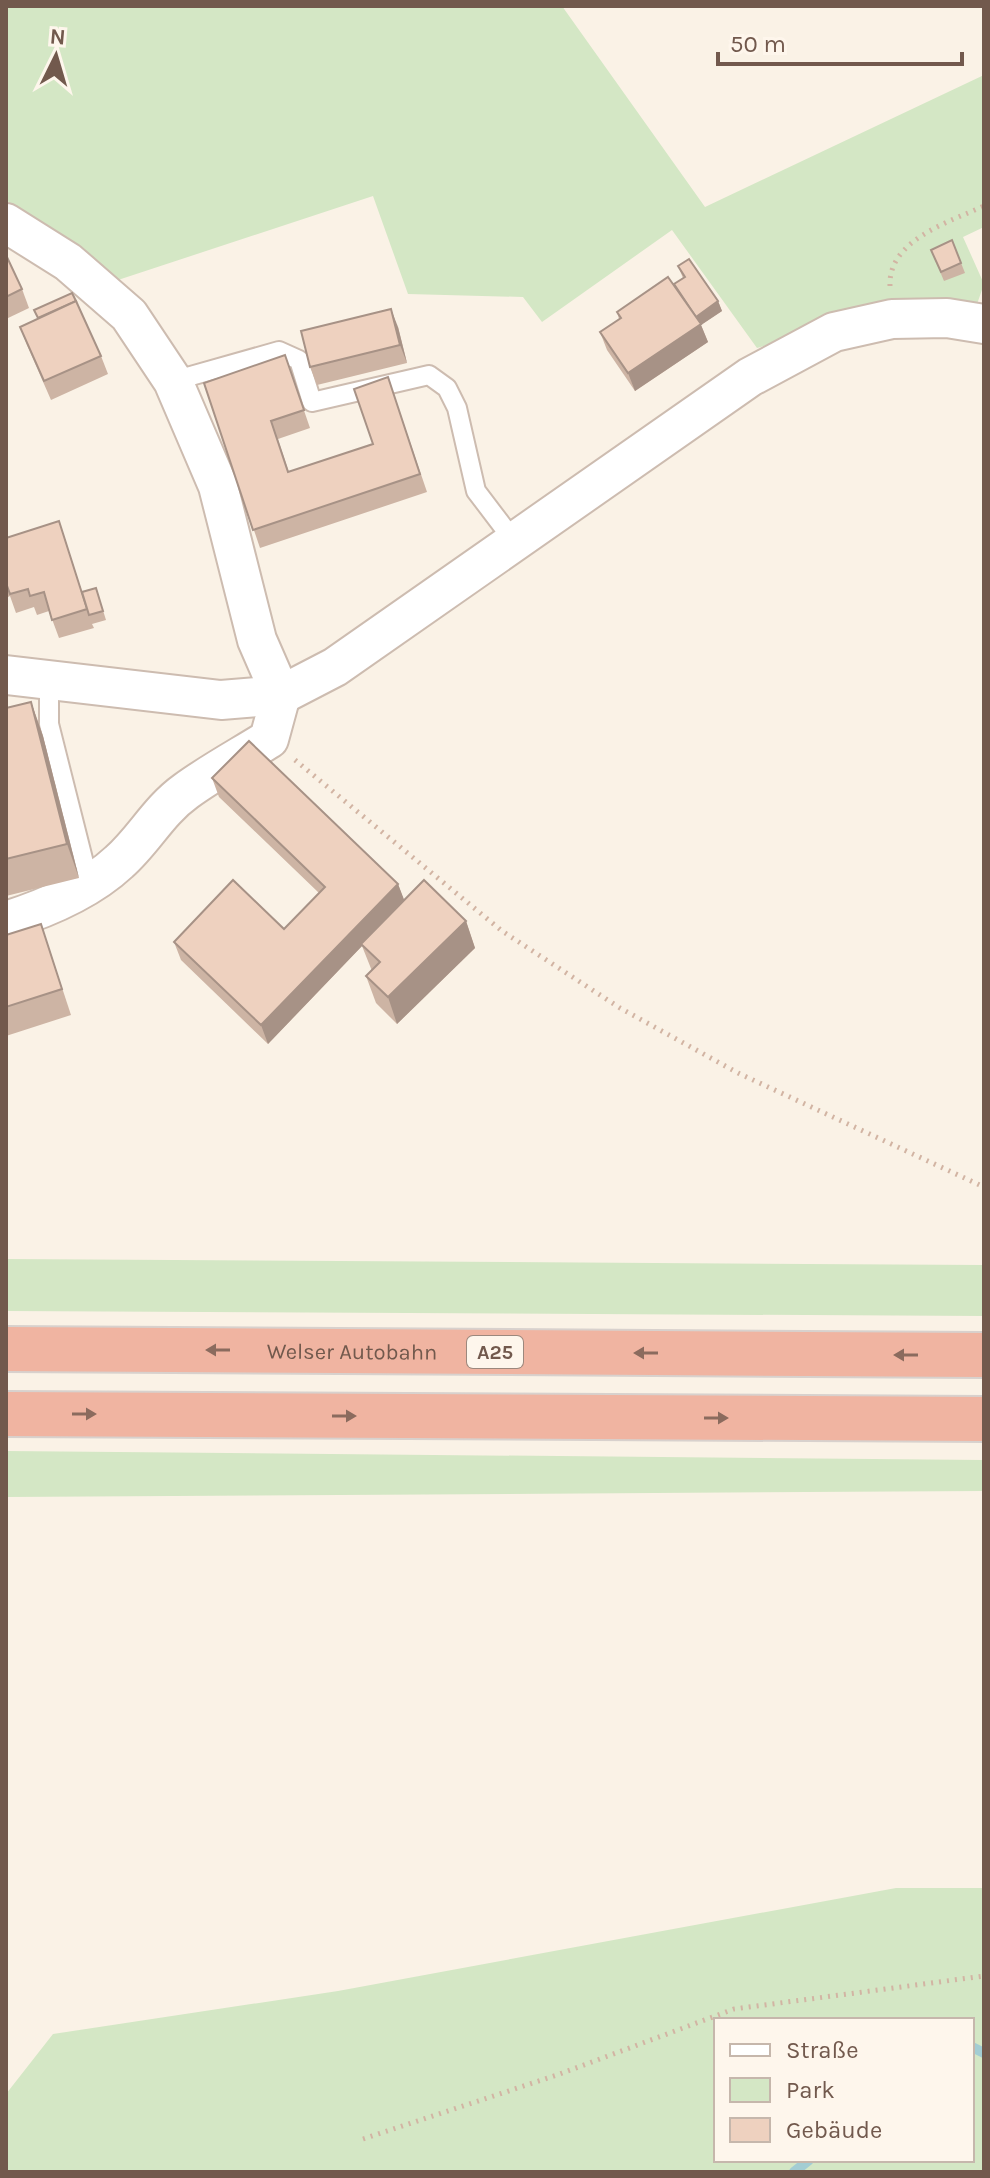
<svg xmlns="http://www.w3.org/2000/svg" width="990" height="2178" viewBox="0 0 990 2178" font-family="Karla,sans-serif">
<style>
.green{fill:#d4e7c5;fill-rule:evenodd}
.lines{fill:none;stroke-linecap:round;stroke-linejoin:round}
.stream{stroke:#a3cdd3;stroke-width:10}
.service-casing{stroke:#cdbcb0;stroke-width:22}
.minor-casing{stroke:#cdbcb0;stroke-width:42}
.motorway-casing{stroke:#d8d1cd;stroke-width:48}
.path{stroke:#d2b4a3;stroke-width:5;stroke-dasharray:2 6;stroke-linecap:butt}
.service{stroke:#fff;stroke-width:18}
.minor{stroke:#fff;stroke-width:38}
.motorway{stroke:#f0b4a1;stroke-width:44}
.wall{fill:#cdb4a4}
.shaded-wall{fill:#a79286}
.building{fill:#eed1bf;stroke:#a79286;stroke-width:2}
.oneway{fill:#8b6b5e}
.labels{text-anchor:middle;stroke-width:8;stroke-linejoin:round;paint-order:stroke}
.shield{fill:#fef6ec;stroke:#9c887d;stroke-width:2}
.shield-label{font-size:20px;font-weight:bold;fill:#72594d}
.street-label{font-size:22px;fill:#72594d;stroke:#fef6ec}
</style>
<rect width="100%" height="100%" fill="#faf2e6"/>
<!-- green -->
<g class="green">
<path d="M6,6H562L705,207L984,75V227L963,237L984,284L976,307L918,301L757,348L672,230L542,322L523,297L408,294L373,196L115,281L6,200Z"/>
<path d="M6,1259L984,1265V1316L6,1311Z"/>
<path d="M6,1451L984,1460V1491L6,1497Z"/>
<path d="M896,1888H984V2172H6V2094L53,2034L338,1991ZM972,2020V2160H716V2020Z"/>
</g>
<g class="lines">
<!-- stream -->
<g class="stream">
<path d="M972,2047L984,2053"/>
<path d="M794,2172L809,2160"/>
</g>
<defs>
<g id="service">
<path d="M173,381L279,351L299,360L312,402L429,375L447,388L457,408L476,491L514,541"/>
<path d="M49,681V724L84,863L94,879"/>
</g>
<g id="minor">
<path d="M6,223L68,262L129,315L173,381L218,486L257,640L281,695L269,739C242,756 212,772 186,791C158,811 144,840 119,862C89,890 44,909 6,921"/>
<path d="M6,675L221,700L281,695L335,667L750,377L834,332L892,319L947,318L984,324"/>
</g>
<g id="motorway">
<path id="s1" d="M6,1349L984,1355"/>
<path d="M6,1414L984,1419"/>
</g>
</defs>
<!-- service casing -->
<use href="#service" class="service-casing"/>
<!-- minor casing -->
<use href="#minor" class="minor-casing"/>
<!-- motorway casing -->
<use href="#motorway" class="motorway-casing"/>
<!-- path -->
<g class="path">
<path d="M890,286C888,240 949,222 984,206"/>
<path d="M295,760L502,931L620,1008L738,1073L984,1187"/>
<path d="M363,2139L557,2075L734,2009L984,1976"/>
</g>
<!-- service -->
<use href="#service" class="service"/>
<!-- minor -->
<use href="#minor" class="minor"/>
<!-- motorway -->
<use href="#motorway" class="motorway"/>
</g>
<!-- wall -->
<g class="wall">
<path d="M952,240L965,273L944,281L931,250Z"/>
<path d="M6,255L22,289L29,308L6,319Z"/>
<path d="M678,266L718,301L722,311L701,325L708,342L635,391L607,350L600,332L619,319L617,312L674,284L683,278Z"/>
<path d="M34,310L101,356L108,374L51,400L27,345L20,327L38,319Z"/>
<path d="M398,327L407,363L317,385L310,367Z"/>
<path d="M285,355L310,428L278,439L289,472L373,444L388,377L427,492L260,548L204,383Z"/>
<path d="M59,521L82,592L96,588L106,620L92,624L94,628L59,638L49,611L37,615L34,607L16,613L10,596L6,598V538Z"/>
<path d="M31,702L43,736L79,878L6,896V708Z"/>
<path d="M212,778L398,884L404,901L466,921L475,948L397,1024L376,1003L366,976L372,971L362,946L268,1044L181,960L174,942L284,929L319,893L219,797Z"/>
<path d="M41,924L71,1015L6,1036V935Z"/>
</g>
<!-- shaded-wall -->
<g class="shaded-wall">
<path d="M718,301L722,311L701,325L708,342L635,391L628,373L694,318Z"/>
<path d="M391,309L398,327L407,363L400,345Z"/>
<path d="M31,702L43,736L79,878L67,844Z"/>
<path d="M398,884L405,902L361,944L362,946L268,1044L261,1025Z"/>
<path d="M466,921L475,948L397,1024L388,997Z"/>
</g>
<!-- building -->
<g class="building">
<path d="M952,240L961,263L941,272L931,250Z"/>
<path d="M6,255L22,289L6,297Z"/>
<path d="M689,259L718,301L696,317L674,284L685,277L678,266Z"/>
<path d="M668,277L701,324L628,373L600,332L621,318L617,312Z"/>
<path d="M72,293L76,301L38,318L34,310Z"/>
<path d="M76,301L101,356L44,381L20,327Z"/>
<path d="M391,309L400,345L310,367L301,331Z"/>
<path d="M285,355L304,410L271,421L288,472L373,444L354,389L388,377L420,474L253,530L204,383Z"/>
<path d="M59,521L87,609L52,620L44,592L30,596L28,589L10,594L6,583V538Z"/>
<path d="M96,588L103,611L89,615L82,592Z"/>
<path d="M31,702L67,844L6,859V708Z"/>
<path d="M249,741L398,884L261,1025L174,942L233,880L284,929L325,887L212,778Z"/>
<path d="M424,880L466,921L388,997L366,976L380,962L361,944Z"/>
<path d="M41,924L62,989L6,1007V935Z"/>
</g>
<!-- one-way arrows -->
<defs><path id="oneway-solid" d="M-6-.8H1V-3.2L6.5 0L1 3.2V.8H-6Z" transform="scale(2)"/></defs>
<g class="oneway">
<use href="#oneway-solid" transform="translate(218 1350) rotate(-180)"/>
<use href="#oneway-solid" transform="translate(646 1353) rotate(-180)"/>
<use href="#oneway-solid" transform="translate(906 1355) rotate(-180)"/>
<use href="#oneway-solid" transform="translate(84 1414)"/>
<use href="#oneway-solid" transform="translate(344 1416)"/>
<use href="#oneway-solid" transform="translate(716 1418)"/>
</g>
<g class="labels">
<!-- shield labels -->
<rect class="shield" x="467" y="1336" width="56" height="32" rx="6"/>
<g class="shield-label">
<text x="495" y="1359">A25</text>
</g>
<!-- street labels -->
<g class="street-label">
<text dy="8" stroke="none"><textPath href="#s1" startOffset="346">Welser Autobahn</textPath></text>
</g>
</g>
<!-- border -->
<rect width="990" height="2178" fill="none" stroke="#72594d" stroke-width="16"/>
<!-- legend -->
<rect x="714" y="2018" width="260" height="144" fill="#fef6ec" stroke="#c6b7ac" stroke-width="2"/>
<rect x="730" y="2044" width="40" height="12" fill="#ffffff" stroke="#c6b7ac" stroke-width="2"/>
<text x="786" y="2058" font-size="24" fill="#72594d">Straße</text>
<rect x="730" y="2078" width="40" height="24" fill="#d4e7c5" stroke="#c6b7ac" stroke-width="2"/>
<text x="786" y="2098" font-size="24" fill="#72594d">Park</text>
<rect x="730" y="2118" width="40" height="24" fill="#eed1bf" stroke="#c6b7ac" stroke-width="2"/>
<text x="786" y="2138" font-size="24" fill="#72594d">Gebäude</text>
<!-- north arrow -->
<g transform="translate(56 56) rotate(5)" stroke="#fef6ec" stroke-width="6" paint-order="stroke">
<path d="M0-6L14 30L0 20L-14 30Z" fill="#72594d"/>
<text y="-12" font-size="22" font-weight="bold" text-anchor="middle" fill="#72594d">N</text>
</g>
<!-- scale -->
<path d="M718 52v12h244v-12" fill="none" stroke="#72594d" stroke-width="4"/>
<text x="730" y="52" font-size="24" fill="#72594d" stroke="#fef6ec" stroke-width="6" paint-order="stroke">50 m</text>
</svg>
